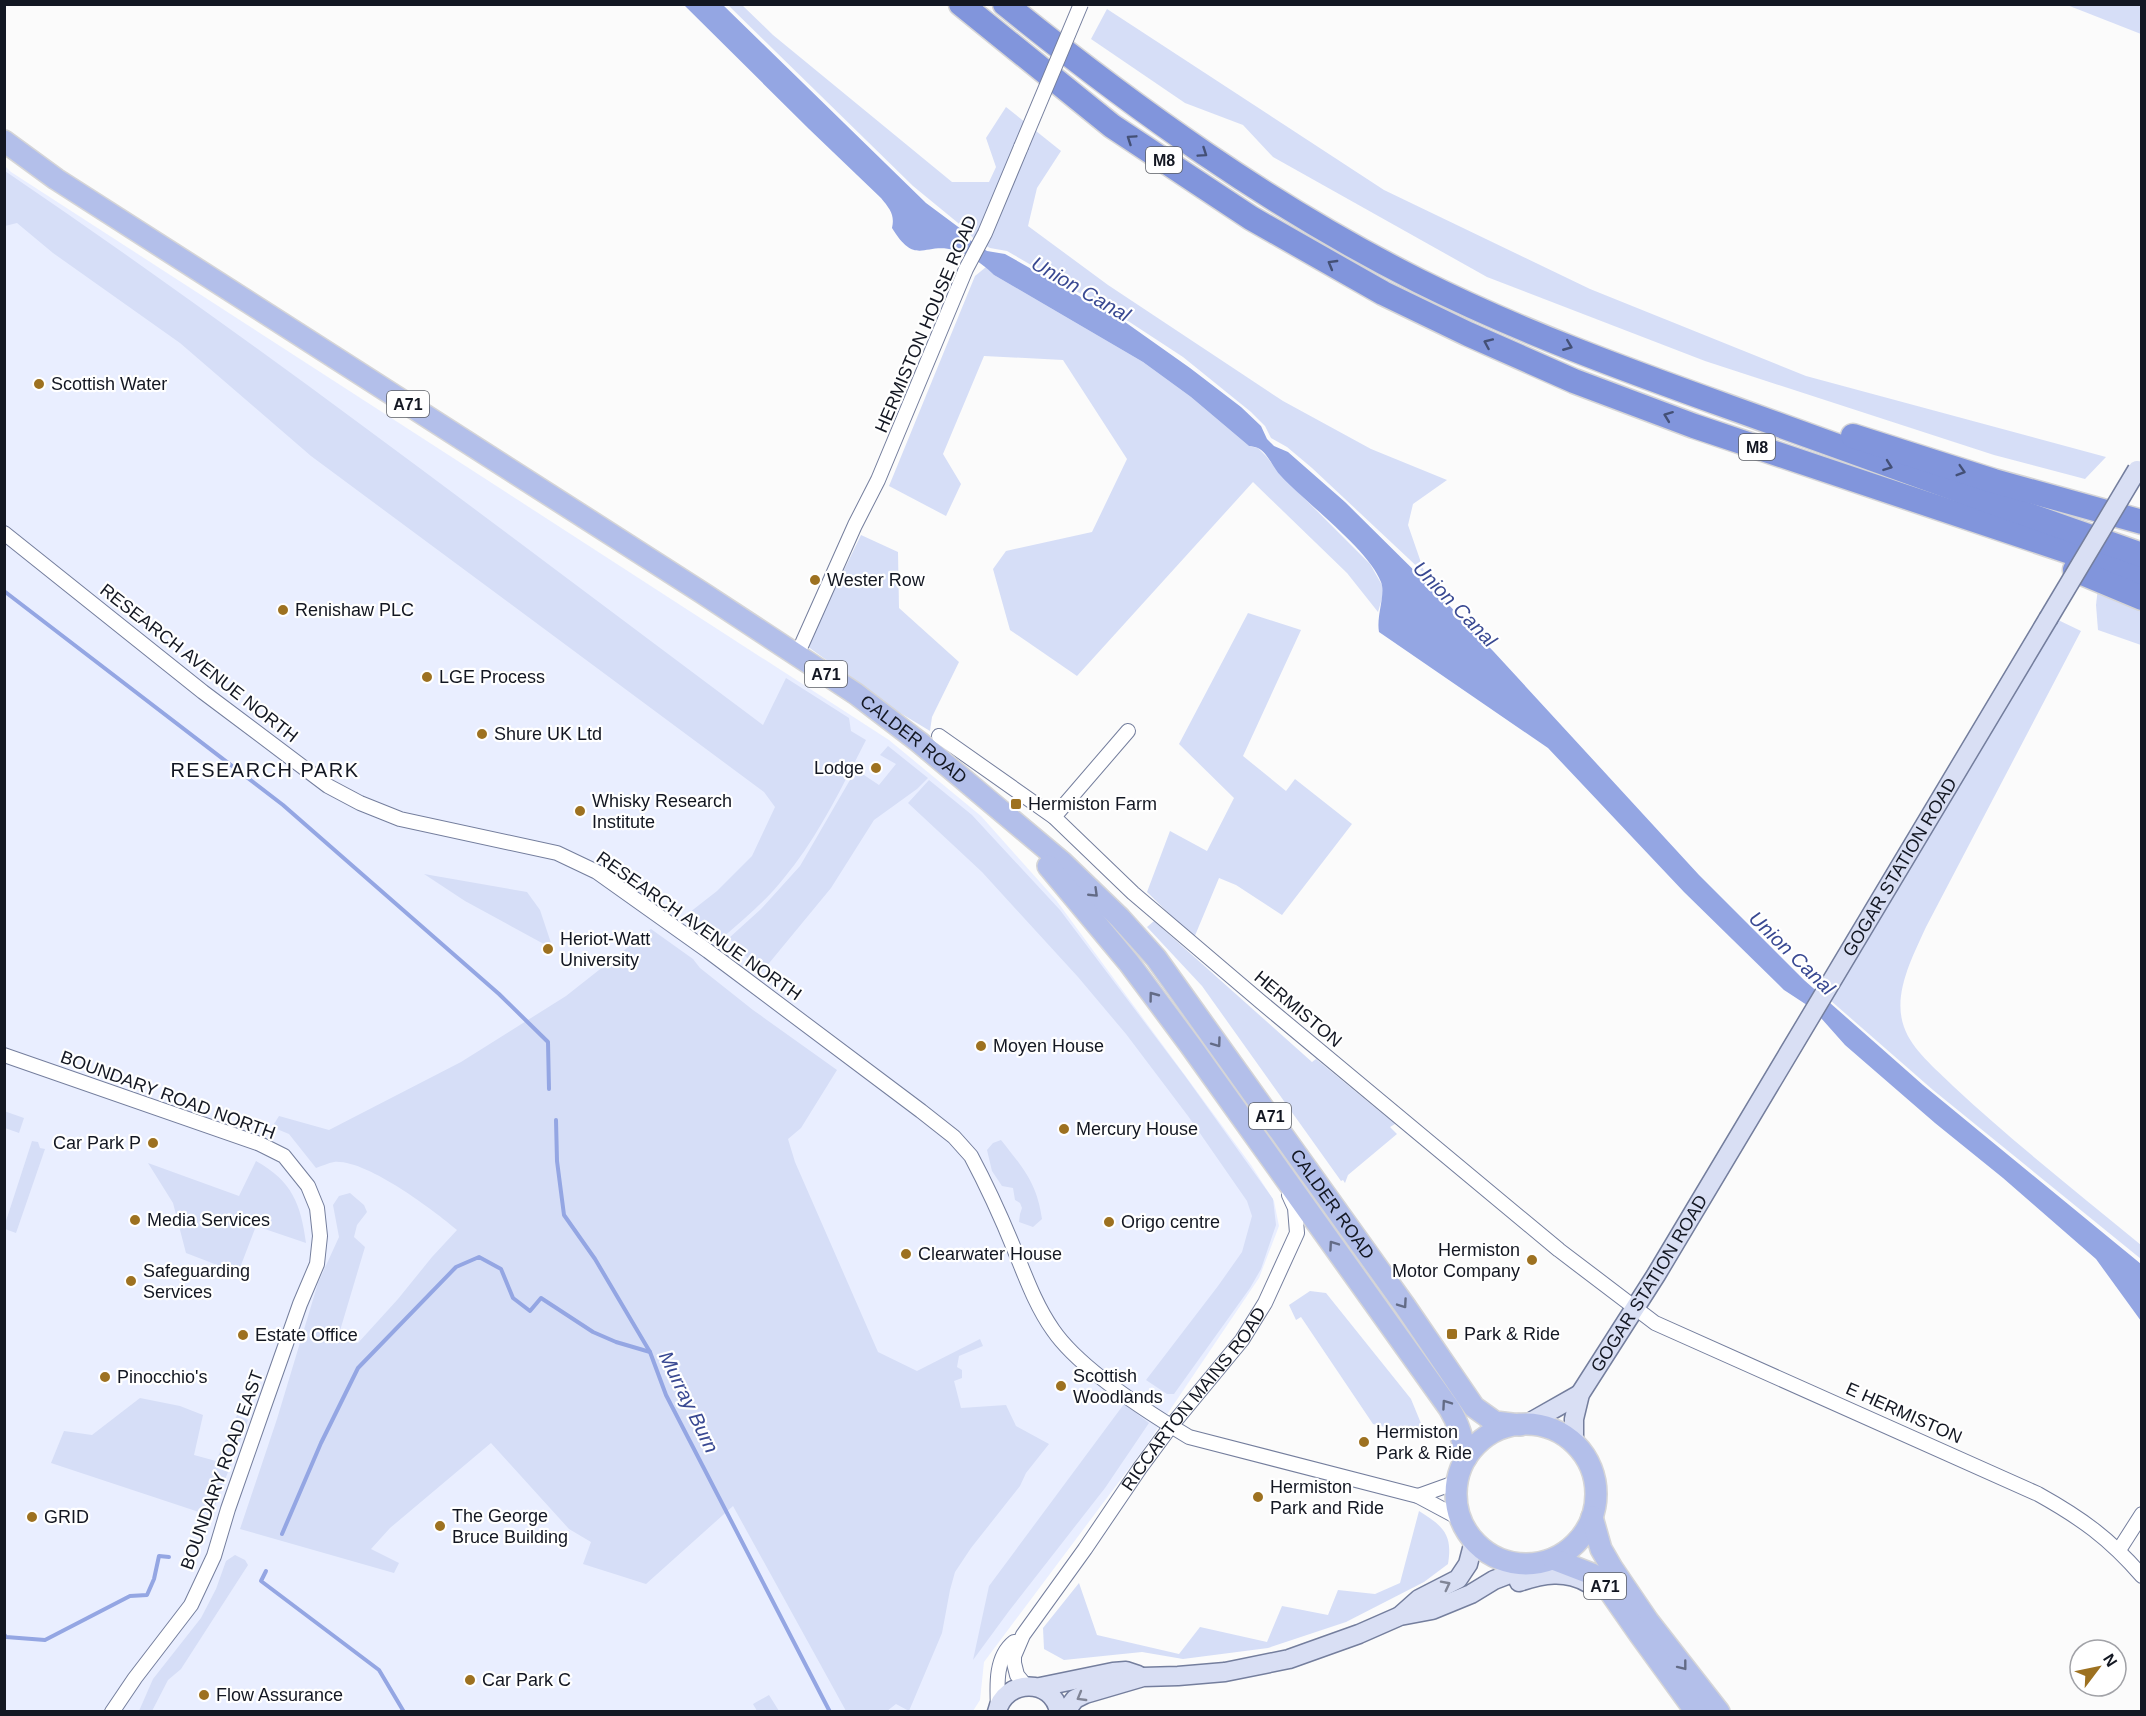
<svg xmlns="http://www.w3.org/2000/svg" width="2146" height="1716" viewBox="0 0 2146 1716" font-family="Arial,sans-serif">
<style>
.built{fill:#e9eeff}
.green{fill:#d6def7}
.water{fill:#94a6e3}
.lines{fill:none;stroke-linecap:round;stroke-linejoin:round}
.stream{stroke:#94a6e3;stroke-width:4}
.street-casing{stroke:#747e9d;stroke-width:16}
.secondary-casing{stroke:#747e9d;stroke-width:21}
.primary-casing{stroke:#d5d5d7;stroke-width:24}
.highway-casing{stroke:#d5d5d7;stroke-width:27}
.street{stroke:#fff;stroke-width:14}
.secondary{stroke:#d9dff4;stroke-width:18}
.primary{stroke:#b3bfea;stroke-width:21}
.highway{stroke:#8195dc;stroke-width:24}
.street-bridge-casing{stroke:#747e9d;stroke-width:16;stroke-linecap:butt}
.secondary-bridge-casing{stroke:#747e9d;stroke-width:21;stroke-linecap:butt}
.street-bridge{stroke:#fff;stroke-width:14}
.secondary-bridge{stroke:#d9dff4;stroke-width:18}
.oneway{stroke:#445076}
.oneway2{stroke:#636b86}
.oneway3{stroke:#808596}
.poi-dot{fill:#9d7120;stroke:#fff;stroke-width:2}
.labels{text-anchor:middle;stroke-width:4.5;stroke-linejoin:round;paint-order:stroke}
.shield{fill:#fff;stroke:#5a5d64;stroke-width:1.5}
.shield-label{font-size:16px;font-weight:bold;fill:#131722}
.street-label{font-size:18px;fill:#131722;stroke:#fff}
.poi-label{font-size:18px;fill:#131722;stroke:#fff;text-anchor:start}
.water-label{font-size:20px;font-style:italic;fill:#394992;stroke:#fff}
.neighbourhood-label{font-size:20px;letter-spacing:1.5px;fill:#131722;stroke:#fff}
</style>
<rect width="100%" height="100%" fill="#fbfbfb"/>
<!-- built -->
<path class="built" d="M4,165L11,172L889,740L981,816L1056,900L1251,1165L1274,1201L1279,1226L1259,1278L1145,1447L984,1662L980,1700L973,1711H5Z"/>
<!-- green -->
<g class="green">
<path d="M728,5H742L773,35L952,182H989L996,167L986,138L1006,107L1061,151L1037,188L1028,226L1108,285L1283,401L1371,449L1447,480L1413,504L1408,525L1425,574L1312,468L1287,447L1271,438L1265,426L1251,412L1183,357L1128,321L1007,251L990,248L975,240L963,227L913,186Z"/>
<path d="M2067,5H2141V34Z"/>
<path d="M1107,9L1384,190L1590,289L1806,376L2106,457L2085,479L1994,455L1705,361L1487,277L1273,157L1243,125L1185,103L1091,39Z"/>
<path d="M5,171C264,347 512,538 763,725L786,678L849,718L851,731L866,740C842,787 818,837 784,878C766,901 743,920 721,939L685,916L717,891L752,856L775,807L764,792L311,456L180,343L53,253L17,223L5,226Z"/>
<path d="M986,267L994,275L1143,362L1191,397L1249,446L1258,448L1266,456L1280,474L1370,564L1382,585L1383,595L1378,612L1347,573L1253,482L1077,676L1010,630L993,569L1006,551L1092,532L1127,459L1063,360L984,356L943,454L961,484L946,516L889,486L975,276Z"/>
<path d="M861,535L898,552L899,608L959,662L932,717L930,731L897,711L807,646Z"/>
<path d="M2099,579L2141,598V645L2098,630L2096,605Z"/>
<path d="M1248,613L1301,630L1243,756L1286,791L1295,779L1352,824L1282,915L1236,885L1219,878L1194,938L1147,892L1170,831L1207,851L1234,798L1179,744Z"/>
<path d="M2056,619L2081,631L1926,927C1913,956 1892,994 1904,1027C1912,1050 1936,1069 1953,1086C2013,1142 2078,1193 2141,1245V1259L1933,1090L1830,1000Z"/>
<path d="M888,746L928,778L917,789L874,820L831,888L761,973L729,938L761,909L800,866L854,773L858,771L879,785L896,764L880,755Z"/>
<path d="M929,780L972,815L1060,910L1185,1076L1273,1199L1276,1225L1261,1269L1250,1288L1174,1394H1167L1146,1380L1218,1286L1242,1252L1252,1216L1247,1201L1188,1116L1126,1034L1078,977L982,872L908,803Z"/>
<path d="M424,874L527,892L540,910L553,949L465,901Z"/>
<path d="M1154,921L1312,1062L1316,1059L1395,1124L1390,1127L1397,1134L1348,1175L1345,1183L1343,1180L1341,1181L1202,986L1147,927Z"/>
<path d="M651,929L693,959L700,968L753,1010L837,1070L801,1128L788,1139L795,1162L878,1352L917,1371L980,1339L983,1346L959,1356L957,1367L962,1370V1378L954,1381L961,1408L1006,1405L1016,1426L1049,1444L1026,1473L1020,1486L971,1548L955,1572L950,1590L942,1633L909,1711L896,1704L887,1711H846L733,1506L646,1584L583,1564L591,1542L569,1529L491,1443L390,1528L371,1549L399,1563L394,1573L240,1529L277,1419L318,1283L339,1237L333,1205L339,1196L350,1193L364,1205L367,1212L357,1225L354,1237L365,1247L339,1334L358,1343L398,1299L432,1257L457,1230C433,1210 366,1159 334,1162C328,1163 322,1166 316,1168L289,1134L272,1127L279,1116L329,1130L461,1062L566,996Z"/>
<path d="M4,1111L24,1118L19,1133L5,1128Z"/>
<path d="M1001,1140C1023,1168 1037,1183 1042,1219L1033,1227L1019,1222L1020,1214L1022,1208L1020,1203L1015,1200L1013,1188L1002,1186L992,1171L987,1150L993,1143Z"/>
<path d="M32,1141L38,1142L40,1148L45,1149L16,1233L5,1229V1224Z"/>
<path d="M256,1161C292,1181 301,1204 306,1243L256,1226L238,1273L186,1253L173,1203L148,1163L239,1196Z"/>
<path d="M1310,1291L1326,1293L1411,1399L1427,1438L1373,1424L1301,1317L1296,1320L1289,1305Z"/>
<path d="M140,1398L180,1406L203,1415L194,1455L216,1461L237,1415L248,1420L211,1516L51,1463L64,1431L92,1435Z"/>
<path d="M1124,1404L1149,1423L1105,1488L1009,1611L973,1660L989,1586Z"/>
<path d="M1419,1511C1443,1526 1453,1534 1448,1564L1424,1582L1346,1622L1268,1648L1183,1659L1142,1652L1064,1660L1044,1649L1043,1628L1079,1583L1097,1635L1179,1654L1200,1627L1267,1642L1282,1606L1328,1615L1338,1590L1375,1594L1400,1583Z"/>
<path d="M235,1555L245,1560L248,1565L181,1669L168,1680L152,1711H139L153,1679L201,1618L216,1589L226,1561Z"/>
<path d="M769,1695L779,1711H757L753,1704Z"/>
</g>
<!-- water -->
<path class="water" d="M684,5H723L926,203L961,229L970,240L987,251L1005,254L1125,322L1190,368L1241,407L1261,426L1267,439L1274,446L1288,452L1345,502L1445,601L1494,652L1699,875L1804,980L1923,1085L2141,1264V1321L2096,1259L2003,1178L1935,1123L1845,1045L1813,1009L1784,990L1684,892L1548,748L1379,632C1376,615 1386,595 1381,582C1369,550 1306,503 1281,476C1273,468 1268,453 1258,448C1255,447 1252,446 1249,446L1191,397L1143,362L994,275C984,265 968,253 954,250C924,242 916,267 892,228C895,215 890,209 881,198L809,129Z"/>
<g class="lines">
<!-- stream -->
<g class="stream">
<path d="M4,591L283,805L499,994L548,1042L549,1089"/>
<path d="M556,1120L557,1161L564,1215L595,1259L650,1352"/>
<path d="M282,1534L321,1443L358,1368L456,1267L479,1257L501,1269L513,1298L530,1311L541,1298L593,1332L616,1342L650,1352L666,1395L830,1712"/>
<path d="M266,1571L261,1581L379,1670L404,1712"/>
<path d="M4,1634L6,1637L45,1640L130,1596L147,1595L154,1579L159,1556L169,1557"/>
</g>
<defs>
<g id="street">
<path d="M4,533L203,692L328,786L360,803L400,819L557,853L597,872L708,951L921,1111L954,1137L971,1156C987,1186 1002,1219 1015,1251C1026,1278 1036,1306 1053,1330C1079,1368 1149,1413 1189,1437L1418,1496L1461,1519"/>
<path d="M797,655L855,525L878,480L966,269L985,233L1021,147"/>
<path d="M939,736L1054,817L1133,893L1261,1002L1559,1250L1655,1323L2038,1494C2081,1518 2109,1538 2142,1576"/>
<path d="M1054,817L1128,731"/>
<path d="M4,1055L260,1144L284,1156L308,1186L317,1208L320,1236L317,1264L300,1304L263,1409L228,1509L214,1556L191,1605L135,1678L112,1712"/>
<path d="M1418,1496L1457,1482"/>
<path d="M2119,1550L2142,1514"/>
<path id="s1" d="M1026,1686L1017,1675L1014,1663V1656L1023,1635L1085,1549L1140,1468L1171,1426L1242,1340L1265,1303L1297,1233L1295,1208L1289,1195"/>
<path d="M998,1708C997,1686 995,1657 1014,1642"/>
</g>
<g id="secondary">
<path d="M1527,1424L1580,1394"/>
<path id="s2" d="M1574,1443V1419L1580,1394L1656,1275L2048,619"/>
<path d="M1519,1582C1543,1574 1565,1570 1588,1583"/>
<path d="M1401,1615L1419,1599L1458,1579L1468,1564L1474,1541"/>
<path d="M1040,1687L1113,1672L1126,1671L1138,1675"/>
<path d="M997,1712C1004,1679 1053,1677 1059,1712"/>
<path d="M1065,1712L1075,1699L1085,1694L1143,1677L1178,1676L1225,1672L1289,1659L1359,1634L1400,1616L1432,1610L1471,1594L1494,1580L1538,1563"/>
</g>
<g id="primary">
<path id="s3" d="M4,141L56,179L701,592L856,694L919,742L1062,862L1120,918L1156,958L1405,1306L1474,1407L1495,1422L1520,1425"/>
<path d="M1048,866L1129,963L1190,1045L1449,1408C1459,1424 1463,1439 1466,1458"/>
<circle cx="1526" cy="1494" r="70"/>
<path d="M1592,1517L1601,1549L1612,1568L1648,1621L1719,1712"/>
<path d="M1553,1559L1592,1574L1610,1592L1640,1635L1696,1712"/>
</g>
<g id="highway">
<path d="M961,4L1112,126L1251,218L1383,293L1468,334L1574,381L1694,426L2142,576"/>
<path d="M1005,4C1134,108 1270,206 1419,281C1519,331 1626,370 1732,408C1868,458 2005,507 2142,555"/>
<path d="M1853,436L1994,481L2142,522"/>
<path d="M2075,570L2142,598"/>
</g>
</defs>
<!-- street casing -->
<use href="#street" class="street-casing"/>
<!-- secondary casing -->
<use href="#secondary" class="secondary-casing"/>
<!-- primary casing -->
<use href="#primary" class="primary-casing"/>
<!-- highway casing -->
<use href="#highway" class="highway-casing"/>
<!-- street -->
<use href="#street" class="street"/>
<!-- secondary -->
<use href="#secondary" class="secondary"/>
<!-- primary -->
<use href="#primary" class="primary"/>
<!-- highway -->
<use href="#highway" class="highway"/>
<defs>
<path id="street-bridge" d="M1021,147L1081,4"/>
<path id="secondary-bridge" d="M2048,619L2137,470"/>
</defs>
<!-- street-bridge casing -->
<use href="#street-bridge" class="street-bridge-casing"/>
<!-- secondary-bridge casing -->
<use href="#secondary-bridge" class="secondary-bridge-casing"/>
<!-- street-bridge -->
<use href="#street-bridge" class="street-bridge"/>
<!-- secondary-bridge -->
<use href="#secondary-bridge" class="secondary-bridge"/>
</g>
<!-- one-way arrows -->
<defs><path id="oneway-chevron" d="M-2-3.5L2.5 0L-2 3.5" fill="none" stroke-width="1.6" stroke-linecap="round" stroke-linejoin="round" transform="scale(1.5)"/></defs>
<g class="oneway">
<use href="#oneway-chevron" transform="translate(1131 139) rotate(-146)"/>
<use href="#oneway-chevron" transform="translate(1203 153) rotate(34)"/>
<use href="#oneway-chevron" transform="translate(1332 264) rotate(-150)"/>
<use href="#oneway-chevron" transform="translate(1488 343) rotate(-156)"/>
<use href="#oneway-chevron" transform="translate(1568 346) rotate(22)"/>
<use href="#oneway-chevron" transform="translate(1668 416) rotate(-159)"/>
<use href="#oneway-chevron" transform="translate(1888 466) rotate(20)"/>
<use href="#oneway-chevron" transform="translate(1961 471) rotate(17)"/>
</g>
<g class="oneway2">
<use href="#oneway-chevron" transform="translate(1094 893) rotate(44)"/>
<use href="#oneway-chevron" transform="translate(1153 996) rotate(-127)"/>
<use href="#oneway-chevron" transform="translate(1217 1043) rotate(54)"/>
<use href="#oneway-chevron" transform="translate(1333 1245) rotate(-125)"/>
<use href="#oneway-chevron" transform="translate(1403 1304) rotate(55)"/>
<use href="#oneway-chevron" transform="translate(1446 1404) rotate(-125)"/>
<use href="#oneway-chevron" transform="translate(1683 1666) rotate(52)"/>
</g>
<g class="oneway3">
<use href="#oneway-chevron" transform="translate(1446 1585) rotate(-27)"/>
<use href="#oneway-chevron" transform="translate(1081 1697) rotate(150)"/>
</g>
<!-- markers -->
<g class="poi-dot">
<circle cx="39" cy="384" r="6"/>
<circle cx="815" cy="580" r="6"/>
<circle cx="283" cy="610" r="6"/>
<circle cx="427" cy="677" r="6"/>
<circle cx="482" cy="734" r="6"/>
<circle cx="876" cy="768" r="6"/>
<rect x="1010" y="798" width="12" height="12" rx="3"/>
<circle cx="580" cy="811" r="6"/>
<circle cx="548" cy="949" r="6"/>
<circle cx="981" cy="1046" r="6"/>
<circle cx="1064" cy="1129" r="6"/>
<circle cx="153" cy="1143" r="6"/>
<circle cx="135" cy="1220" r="6"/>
<circle cx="1109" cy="1222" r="6"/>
<circle cx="906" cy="1254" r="6"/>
<circle cx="1532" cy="1260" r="6"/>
<circle cx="131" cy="1281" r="6"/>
<rect x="1446" y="1328" width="12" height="12" rx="3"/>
<circle cx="243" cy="1335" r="6"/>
<circle cx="105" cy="1377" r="6"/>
<circle cx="1061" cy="1386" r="6"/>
<circle cx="1364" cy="1442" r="6"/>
<circle cx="1258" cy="1497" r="6"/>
<circle cx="32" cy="1517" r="6"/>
<circle cx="440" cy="1526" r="6"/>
<circle cx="470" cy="1680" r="6"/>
<circle cx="204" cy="1695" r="6"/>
</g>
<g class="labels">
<!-- shield labels -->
<g class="shield">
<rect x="1146" y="147" width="36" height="26" rx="4.5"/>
<rect x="387" y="391" width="42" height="26" rx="4.5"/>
<rect x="1739" y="434" width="36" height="26" rx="4.5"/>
<rect x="805" y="661" width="42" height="26" rx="4.5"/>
<rect x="1249" y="1103" width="42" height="26" rx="4.5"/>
<rect x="1584" y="1573" width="42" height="26" rx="4.5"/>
</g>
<g class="shield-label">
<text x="1164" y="166">M8</text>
<text x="408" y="410">A71</text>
<text x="1757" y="453">M8</text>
<text x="826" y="680">A71</text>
<text x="1270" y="1122">A71</text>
<text x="1605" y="1592">A71</text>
</g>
<!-- street labels -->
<g class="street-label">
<text transform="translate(926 324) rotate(-67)" y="6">HERMISTON HOUSE ROAD</text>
<text transform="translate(199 663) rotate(38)" y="6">RESEARCH AVENUE NORTH</text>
<text dy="6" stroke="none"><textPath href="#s3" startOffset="1089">CALDER ROAD</textPath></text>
<text dy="6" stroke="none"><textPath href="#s2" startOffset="666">GOGAR STATION ROAD</textPath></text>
<text transform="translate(699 926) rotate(35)" y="6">RESEARCH AVENUE NORTH</text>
<text transform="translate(1298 1009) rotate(40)" y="6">HERMISTON</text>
<text transform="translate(168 1095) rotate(20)" y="6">BOUNDARY ROAD NORTH</text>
<text dy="6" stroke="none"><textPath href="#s3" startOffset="1719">CALDER ROAD</textPath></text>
<text dy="6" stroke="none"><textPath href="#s2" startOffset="180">GOGAR STATION ROAD</textPath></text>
<text dy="6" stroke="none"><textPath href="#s1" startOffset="348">RICCARTON MAINS ROAD</textPath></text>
<text transform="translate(1904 1413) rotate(24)" y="6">E HERMISTON</text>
<text transform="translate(222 1470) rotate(-70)" y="6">BOUNDARY ROAD EAST</text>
</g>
<!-- poi labels -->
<g class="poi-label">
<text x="51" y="390">Scottish Water</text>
<text x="827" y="586">Wester Row</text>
<text x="295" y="616">Renishaw PLC</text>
<text x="439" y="683">LGE Process</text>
<text x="494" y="740">Shure UK Ltd</text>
<text x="864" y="774" text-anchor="end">Lodge</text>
<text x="592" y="807">Whisky Research<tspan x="592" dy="21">Institute</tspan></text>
<text x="1028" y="810">Hermiston Farm</text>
<text x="560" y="945">Heriot-Watt<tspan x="560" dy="21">University</tspan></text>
<text x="993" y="1052">Moyen House</text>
<text x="1076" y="1135">Mercury House</text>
<text x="141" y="1149" text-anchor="end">Car Park P</text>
<text x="147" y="1226">Media Services</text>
<text x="1121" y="1228">Origo centre</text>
<text x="1520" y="1256" text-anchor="end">Hermiston<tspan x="1520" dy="21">Motor Company</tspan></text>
<text x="918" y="1260">Clearwater House</text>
<text x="143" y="1277">Safeguarding<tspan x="143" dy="21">Services</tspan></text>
<text x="1464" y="1340">Park &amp; Ride</text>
<text x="255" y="1341">Estate Office</text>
<text x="1073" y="1382">Scottish<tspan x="1073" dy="21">Woodlands</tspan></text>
<text x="117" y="1383">Pinocchio's</text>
<text x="1376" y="1438">Hermiston<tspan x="1376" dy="21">Park &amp; Ride</tspan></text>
<text x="1270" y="1493">Hermiston<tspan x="1270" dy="21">Park and Ride</tspan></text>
<text x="452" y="1522">The George<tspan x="452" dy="21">Bruce Building</tspan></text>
<text x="44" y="1523">GRID</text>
<text x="482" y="1686">Car Park C</text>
<text x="216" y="1701">Flow Assurance</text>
</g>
<!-- water labels -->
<g class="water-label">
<text transform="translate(1081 289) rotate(30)" y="7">Union Canal</text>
<text transform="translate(1455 604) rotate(46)" y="7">Union Canal</text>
<text transform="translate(1792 953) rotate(44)" y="7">Union Canal</text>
<text transform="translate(689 1402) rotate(64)" y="7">Murray Burn</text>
</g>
<!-- neighbourhood labels -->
<g class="neighbourhood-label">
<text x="265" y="777">RESEARCH PARK</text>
</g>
</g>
<!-- border -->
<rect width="2146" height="1716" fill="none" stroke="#131722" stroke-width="12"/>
<!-- north arrow -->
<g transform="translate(2098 1668) rotate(58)"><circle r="28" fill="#ffffff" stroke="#a1a2a7" stroke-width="1.5"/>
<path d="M0-4.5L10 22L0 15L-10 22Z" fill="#9d7120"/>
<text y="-9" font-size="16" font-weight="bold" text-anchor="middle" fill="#131722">N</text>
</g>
</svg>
